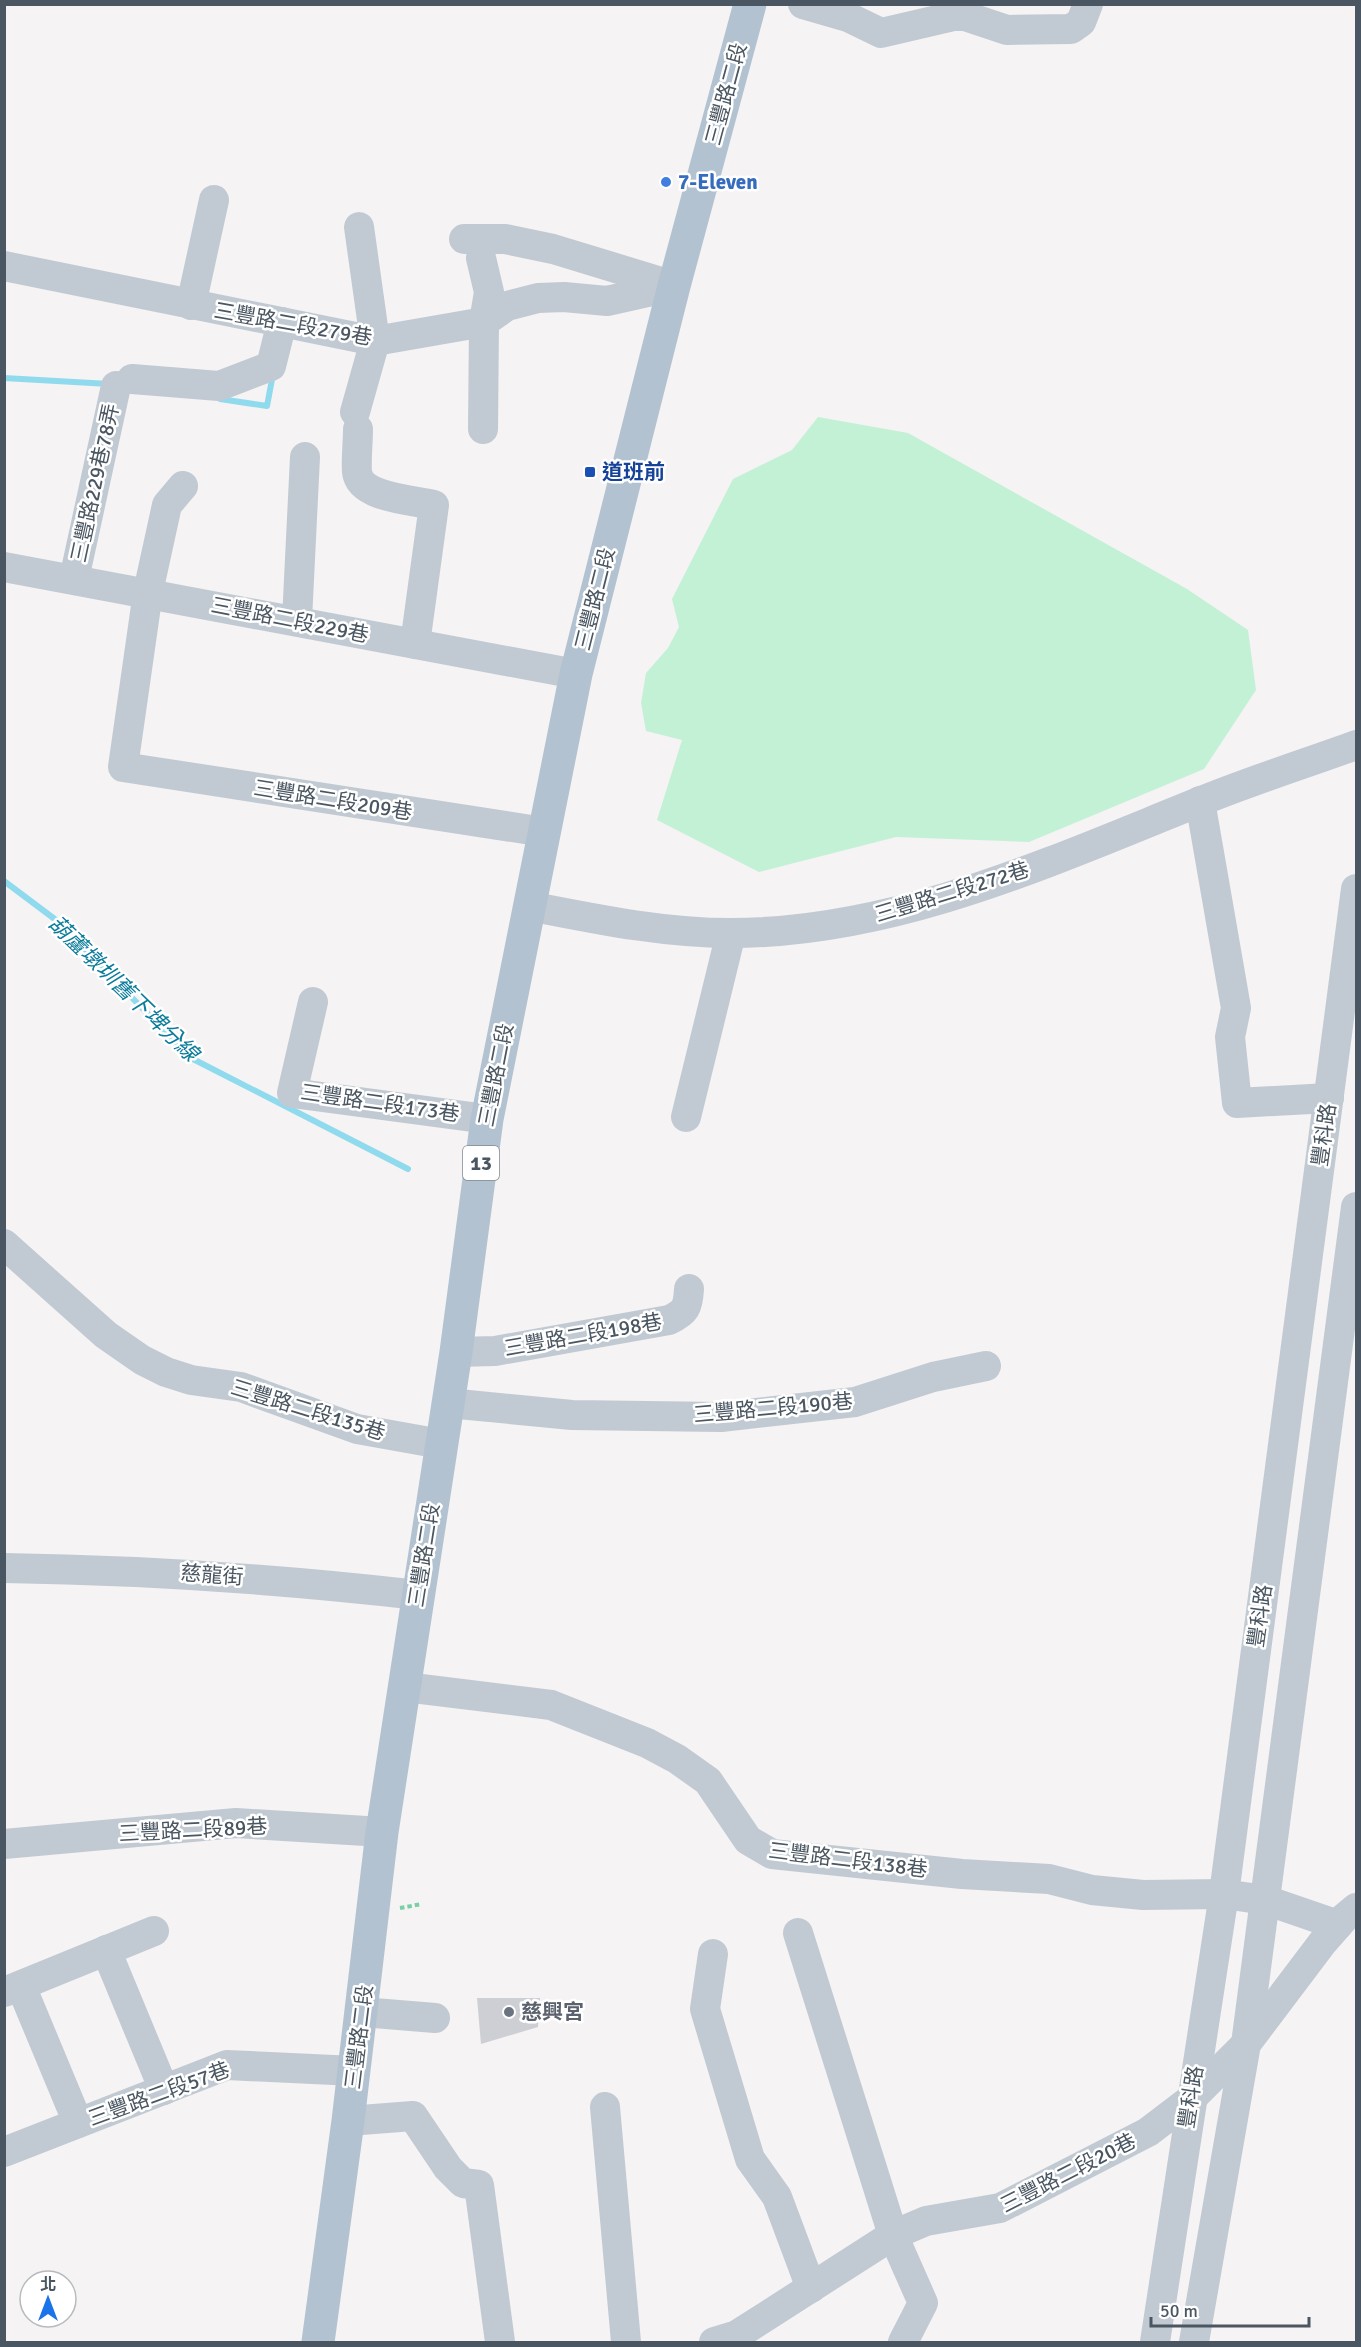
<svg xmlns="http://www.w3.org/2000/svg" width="1361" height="2347" viewBox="0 0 1361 2347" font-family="Signika,'Noto Sans TC',sans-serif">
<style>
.green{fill:#c3f1d5}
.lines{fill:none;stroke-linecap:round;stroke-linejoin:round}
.stream{stroke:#90daee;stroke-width:6}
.building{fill:#cdcfd5}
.path{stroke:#7ad0a6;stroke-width:4;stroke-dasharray:4.5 3;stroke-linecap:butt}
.minor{stroke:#c1cad2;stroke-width:30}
.major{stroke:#b3c2d1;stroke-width:33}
.shop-dot{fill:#3f7fe0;stroke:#fff;stroke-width:2}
.transit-dot{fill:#1a4fb4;stroke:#fff;stroke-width:2}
.worship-dot{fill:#6b7280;stroke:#fff;stroke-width:2}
.labels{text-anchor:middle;stroke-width:5;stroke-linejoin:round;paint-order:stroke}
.shield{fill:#fff;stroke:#808990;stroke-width:1.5}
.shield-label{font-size:20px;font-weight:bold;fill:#4a5661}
.street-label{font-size:21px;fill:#4a5661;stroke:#fff}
.shop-label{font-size:21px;font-weight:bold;fill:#366cbe;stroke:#fff;text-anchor:start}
.transit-label{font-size:21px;font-weight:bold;fill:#164399;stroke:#fff;text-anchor:start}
.worship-label{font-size:21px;font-weight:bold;fill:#5b616d;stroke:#fff;text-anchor:start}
.water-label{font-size:22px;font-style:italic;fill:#0c7c9b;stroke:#fff}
</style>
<rect width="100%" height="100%" fill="#f5f3f3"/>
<!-- green -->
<path class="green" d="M818,417L908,433L1187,589L1248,630L1256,690L1204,769L1029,842L896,837L759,872L657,820L682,740L646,731L641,703L646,673L668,648L679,627L672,599L733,479L792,450Z"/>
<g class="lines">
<!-- stream -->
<g class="stream">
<path d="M4,378L109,384"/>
<path d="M220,399L267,406L273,374"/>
<path d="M4,881L56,920L191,1058L408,1169"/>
</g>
</g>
<!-- building -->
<path class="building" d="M477,1998H540L538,2027L481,2044Z"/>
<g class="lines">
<!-- path -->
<path class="path" d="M400,1908L422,1904"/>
<!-- minor -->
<g class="minor">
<path d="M803,4L848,17L881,33L954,16H965L1007,30L1071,29L1081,22L1088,4"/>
<path d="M464,239H505L553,249L671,285"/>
<path d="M481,258L489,292L484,322L483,429"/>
<path d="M4,266L375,341L484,322L507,306L538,298L564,297L607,301L674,286"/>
<path d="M191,305L214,200"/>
<path d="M132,379L219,386L271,366L282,322"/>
<path d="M355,412L375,341L359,227"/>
<path d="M358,429C358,443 356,458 357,472C360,498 413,500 434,505L415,644"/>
<path d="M183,486L167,505L148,592L123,767L544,832"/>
<path d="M4,567L576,674"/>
<path d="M74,579L116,386"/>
<path d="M297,620L305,457"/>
<path d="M1200,801L1236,1008L1230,1037L1237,1103L1329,1098"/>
<path d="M529,906C596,919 662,933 731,933C895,933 1049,862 1199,802C1250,781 1304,764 1356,745"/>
<path d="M313,1002L292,1093L487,1119"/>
<path d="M686,1117L731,933"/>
<path d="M4,1244L106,1335L142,1360L166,1372L191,1380L241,1387L357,1429L441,1444"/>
<path d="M456,1352L495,1351L669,1320C686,1312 688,1307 689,1289"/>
<path d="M448,1403L572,1415L721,1417L855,1402L933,1377L986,1366"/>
<path d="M4,1568C145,1570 278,1579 418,1595"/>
<path d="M405,1687L551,1705L647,1743L677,1759L708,1781L748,1840L772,1854L962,1874L1049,1879L1092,1890L1143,1895L1224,1894L1265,1900L1338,1925"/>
<path d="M4,1844L236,1823L382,1832"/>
<path d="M798,1933L893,2235L923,2303L903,2342"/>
<path d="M106,1950L164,2090"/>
<path d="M713,1954L705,2009L750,2159L777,2197L811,2288"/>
<path d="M21,1986L78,2123"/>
<path d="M4,1992L154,1931"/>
<path d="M362,2012L435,2018"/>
<path d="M605,2107L626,2342"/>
<path d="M348,2121L413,2116L448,2168L463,2183L479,2185L500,2342"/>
<path d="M4,2152L227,2065L355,2071"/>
<path d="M714,2342L737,2335L893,2235L926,2221L1000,2208L1148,2132L1190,2100L1246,2044L1323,1942L1344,1918L1356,1908"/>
<path d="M1155,2342L1224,1894L1356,889"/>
<path d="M1194,2342L1246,2044L1356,1207"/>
</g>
<!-- major -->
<path class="major" d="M318,2342L348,2121L382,1832L456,1352L487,1119L576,674L674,286L750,4"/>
</g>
<!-- markers -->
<circle class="shop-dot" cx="666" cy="182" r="6"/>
<rect class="transit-dot" x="584" y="466" width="12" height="12" rx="3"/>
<circle class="worship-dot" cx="509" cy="2012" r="6"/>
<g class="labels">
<!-- shield labels -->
<rect class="shield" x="463" y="1146" width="36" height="34" rx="4.5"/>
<g class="shield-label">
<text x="481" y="1170">13</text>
</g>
<!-- street labels -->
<g class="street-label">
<text transform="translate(726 94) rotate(-75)" y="7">三豐路二段</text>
<text transform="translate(293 324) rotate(10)" y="7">三豐路二段279巷</text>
<text transform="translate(95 483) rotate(-78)" y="7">三豐路229巷78弄</text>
<text transform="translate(595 599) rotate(-76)" y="7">三豐路二段</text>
<text transform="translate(290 620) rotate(11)" y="7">三豐路二段229巷</text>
<text transform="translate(333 800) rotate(9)" y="7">三豐路二段209巷</text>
<text transform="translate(952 892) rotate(-17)" y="7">三豐路二段272巷</text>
<text transform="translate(496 1075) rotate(-79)" y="7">三豐路二段</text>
<text transform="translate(380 1103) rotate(8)" y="7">三豐路二段173巷</text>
<text transform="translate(1324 1135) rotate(-82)" y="7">豐科路</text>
<text transform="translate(583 1335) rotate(-10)" y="7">三豐路二段198巷</text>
<text transform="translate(773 1408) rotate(-5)" y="7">三豐路二段190巷</text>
<text transform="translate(308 1410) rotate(17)" y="7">三豐路二段135巷</text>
<text transform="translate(424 1555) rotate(-81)" y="7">三豐路二段</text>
<text transform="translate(212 1575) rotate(4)" y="7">慈龍街</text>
<text transform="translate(1260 1616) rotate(-82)" y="7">豐科路</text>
<text transform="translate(193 1830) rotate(-3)" y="7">三豐路二段89巷</text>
<text transform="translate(848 1860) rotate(7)" y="7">三豐路二段138巷</text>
<text transform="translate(359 2037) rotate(-83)" y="7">三豐路二段</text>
<text transform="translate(159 2094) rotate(-20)" y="7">三豐路二段57巷</text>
<text transform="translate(1191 2097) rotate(-81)" y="7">豐科路</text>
<text transform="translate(1068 2173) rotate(-27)" y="7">三豐路二段20巷</text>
</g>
<!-- shop labels -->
<g class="shop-label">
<text x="678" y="189">7-Eleven</text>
</g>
<!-- transit labels -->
<g class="transit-label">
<text x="602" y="479">道班前</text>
</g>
<!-- worship labels -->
<g class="worship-label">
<text x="521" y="2019">慈興宮</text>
</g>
<!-- water labels -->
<g class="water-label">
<text transform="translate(124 988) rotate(44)" y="8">葫蘆墩圳舊下埤分線</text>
</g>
</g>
<!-- border -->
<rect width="1361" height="2347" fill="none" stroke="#4a5661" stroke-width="12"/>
<!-- north arrow -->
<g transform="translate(48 2299)"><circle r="28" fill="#ffffff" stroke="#b7bbc0" stroke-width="1.5"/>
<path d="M0-4.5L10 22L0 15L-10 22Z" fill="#1a73e8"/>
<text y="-9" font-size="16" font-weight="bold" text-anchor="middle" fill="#4a5661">北</text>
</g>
<!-- scale -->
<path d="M1151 2317v9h158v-9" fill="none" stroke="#4a5661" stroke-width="3"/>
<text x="1160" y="2317" font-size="18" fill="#4a5661" stroke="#ffffff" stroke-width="4.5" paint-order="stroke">50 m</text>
</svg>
